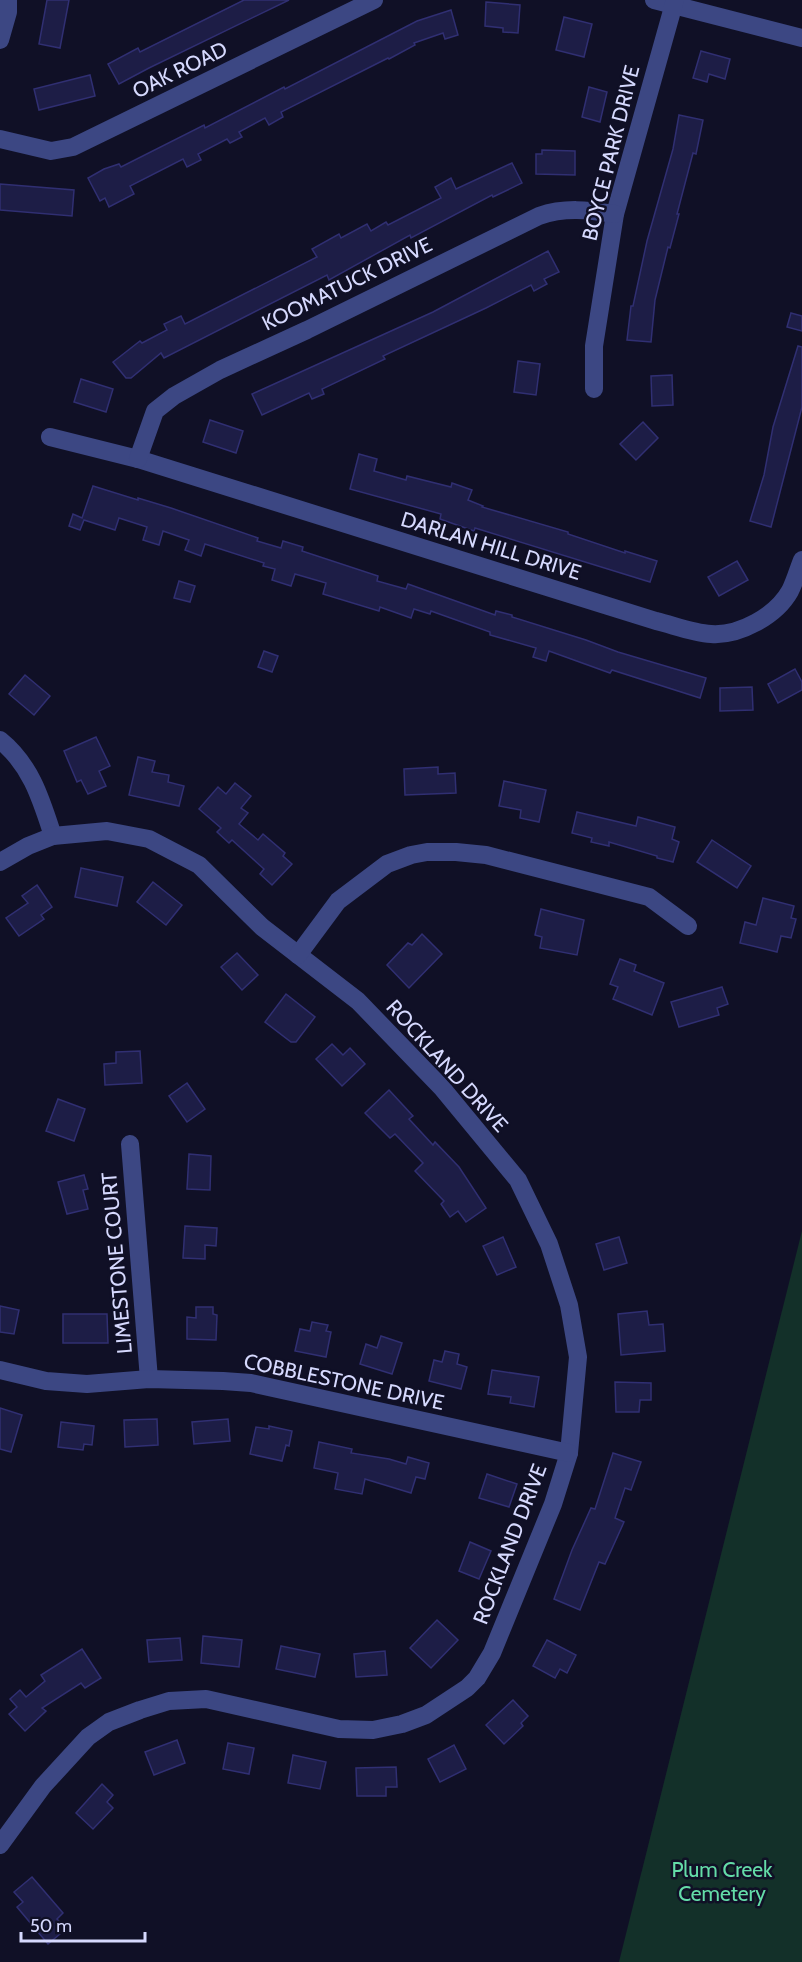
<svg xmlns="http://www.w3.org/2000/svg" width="802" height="1962" viewBox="0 0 802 1962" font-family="Cabin,sans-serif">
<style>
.green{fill:#133029}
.building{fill:#1d1d46;stroke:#302f72;stroke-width:1.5}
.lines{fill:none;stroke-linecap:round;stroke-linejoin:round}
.minor{stroke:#3c4783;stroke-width:18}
.labels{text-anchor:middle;stroke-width:5;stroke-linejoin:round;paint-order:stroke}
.street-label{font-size:21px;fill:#d6d9fe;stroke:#101026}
.park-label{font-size:21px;fill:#64dca8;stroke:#101026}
</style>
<rect width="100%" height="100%" fill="#101026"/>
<!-- green -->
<path class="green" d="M802,1231V1962H619Z"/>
<!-- building -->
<g class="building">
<path d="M47,0H69L60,48L39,44Z"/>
<path d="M244,0H289L149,68L119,84L108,64L138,48L140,52Z"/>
<path d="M486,2L520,5L518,33L503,32V28L485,26Z"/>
<path d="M451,10L458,35L445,39L443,33L414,43L415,45L389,59L388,58L281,112L283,117L269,125L265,118L239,132L242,137L230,143L227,139L198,154L201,160L187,167L183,159L130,186L134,194L109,207L105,198L100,201L88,178L104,169L119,164L121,167L204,125L205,128L284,87L285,89L417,21Z"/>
<path d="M564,17L592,24L584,57L556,50Z"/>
<path d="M701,51L730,59L725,79L709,74L707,82L693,78Z"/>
<path d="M90,75L95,96L39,110L34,89Z"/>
<path d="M589,87L607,92L600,122L582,117Z"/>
<path d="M679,115L703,120L696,154L693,153L677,214H679L670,248L668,247L655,300L651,342L627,340L631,306H633L647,241L673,149Z"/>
<path d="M542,150L575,151V175L536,174V154H542Z"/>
<path d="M512,163L522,183L493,197L492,195L411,238L410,235L329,280L327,275L164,358L161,353L131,378H126L113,362L140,341L142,343L167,330L164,324L181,316L185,324L317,257L312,249L339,234L341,238L367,224L371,231L386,222L388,225L441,198L435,187L451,178L456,189Z"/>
<path d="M0,184L74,190L72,216L0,210Z"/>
<path d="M548,251L559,272L544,279L547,284L534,291L531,285L486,308L383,356L385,359L322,389L324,394L312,399L309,393L262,415L252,394L433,312Z"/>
<path d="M791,313L802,316V331L787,327Z"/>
<path d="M798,346L802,347V407L771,527L750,521L764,475L773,427Z"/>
<path d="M518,361L540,364L536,395L514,392Z"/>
<path d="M672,375L673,405L652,406L651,376Z"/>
<path d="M81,379L113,389L106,412L74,402Z"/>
<path d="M210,420L243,431L236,453L203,442Z"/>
<path d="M643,422L658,438L636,460L620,444Z"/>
<path d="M359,454L377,459L374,471L406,480L407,476L451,487L452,483L472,490L468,500L483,506L482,507L568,532V534L625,553V551L657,561L650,582L475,528L474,531L440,519L441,514L350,489Z"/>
<path d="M93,486L138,500V498L171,508L258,538L257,541L281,548L283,541L303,547L302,551L378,576L377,581L406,589L408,584L495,615L496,611L512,615V617L586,640L618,652L706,678L700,698L612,670L610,673L549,651L546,661L533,657L536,648L490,635V632L431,611L430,614L414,609L411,618L380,607L379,611L323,594L326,583L295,574L291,586L272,580L275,569L263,566L264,563L205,544L201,556L185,550L189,540L163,531L159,545L143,540L147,527L119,518L115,530L84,520L80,530L69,526L73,514L82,518Z"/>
<path d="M737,561L748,580L719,596L708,577Z"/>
<path d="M179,581L195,586L190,602L174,598Z"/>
<path d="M264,651L278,656L272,672L258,667Z"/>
<path d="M795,669L802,682V690L778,703L768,684Z"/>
<path d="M25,675L50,696L34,715L9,694Z"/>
<path d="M752,687L753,710L720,711V688Z"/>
<path d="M96,737L110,766L99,771L106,786L88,794L81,780L77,782L64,751Z"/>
<path d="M138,757L155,761L152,772L169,775L168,782L184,786L179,806L129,795Z"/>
<path d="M438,767V774L455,773L456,793L405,795L404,769Z"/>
<path d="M504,781L546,790L539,822L520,818L521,810L499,806Z"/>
<path d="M235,783L251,796L241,808L248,813L239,824L258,840L263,834L285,853L283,856L292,864L272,885L260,874L264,869L232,840L229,843L217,832L221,828L199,809L218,787L226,794Z"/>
<path d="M577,812L636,826L638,817L675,827L672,839L679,842L673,862L657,858V856L609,842V846L591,842L592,838L572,833Z"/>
<path d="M712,840L751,866L737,888L697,862Z"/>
<path d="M81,868L123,877L117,906L75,897Z"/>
<path d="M153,882L182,905L166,925L137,902Z"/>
<path d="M37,885L52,907L41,915L44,919L19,936L6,918L28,903L22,896Z"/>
<path d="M763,898L794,906L791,918L796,919L791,938L781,936L777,952L740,943L745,922L756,925Z"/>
<path d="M541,909L584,920L577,955L540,948L542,937L535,935Z"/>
<path d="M422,934L442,954L409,988L387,965L408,943L412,945Z"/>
<path d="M237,953L258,975L242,990L221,967Z"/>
<path d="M620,959L636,965L634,971L664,983L652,1015L613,999L618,987L610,984Z"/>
<path d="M722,987L728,1004L717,1008L719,1015L679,1027L671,1002Z"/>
<path d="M286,994L315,1017L296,1042H291L265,1022Z"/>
<path d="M332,1044L343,1055L350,1048L365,1064L342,1086L316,1059Z"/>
<path d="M140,1051L142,1083L105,1085L104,1064L116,1063V1052Z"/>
<path d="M187,1083L205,1109L187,1122L169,1096Z"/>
<path d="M389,1090L413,1116L409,1119L433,1145L435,1142L459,1167L486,1208L466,1222L458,1211L450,1217L441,1204L444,1201L415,1171L423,1163L395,1134L390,1138L365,1113Z"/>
<path d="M58,1099L85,1109L74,1141L46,1131Z"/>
<path d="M189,1154L211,1156L210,1190L187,1189Z"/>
<path d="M84,1175L88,1189L83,1190L88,1209L67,1214L58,1182Z"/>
<path d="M185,1226L217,1228L216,1246L205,1245V1259L183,1258Z"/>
<path d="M503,1237L516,1267L497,1275L483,1246Z"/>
<path d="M619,1237L627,1263L604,1270L596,1244Z"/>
<path d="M0,1306L19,1310L14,1334L0,1332Z"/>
<path d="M196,1307H213V1314L217,1315L216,1340L187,1339V1317L196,1318Z"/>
<path d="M647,1311L649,1325L663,1324L665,1351L621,1355L618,1314Z"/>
<path d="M63,1314H107L108,1343H63Z"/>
<path d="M312,1322L328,1325L326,1331L331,1332L326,1357L295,1351L300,1329L310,1331Z"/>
<path d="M381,1336L402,1343L392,1374L360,1364L366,1344L377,1348Z"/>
<path d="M445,1351L459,1354L457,1364L467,1367L461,1389L429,1381L434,1360L442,1362Z"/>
<path d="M492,1370L539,1377L534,1407L510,1403L511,1397L488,1394Z"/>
<path d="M615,1382L651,1383V1400H640L639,1412H616Z"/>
<path d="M0,1408L22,1415L11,1452L0,1449Z"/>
<path d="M157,1419L158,1445L125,1447L124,1420Z"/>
<path d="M228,1419L230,1441L194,1444L192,1422Z"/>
<path d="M61,1422L94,1426L92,1445L84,1444L83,1450L58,1447Z"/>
<path d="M269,1426L292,1431L289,1446L286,1445L282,1461L250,1454L256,1427L269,1429Z"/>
<path d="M319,1442L352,1449L351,1453L389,1459L406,1464L408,1457L429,1463L425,1479L416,1477L411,1493L365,1479L362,1494L335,1489L338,1473L314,1468Z"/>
<path d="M613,1453L641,1462L631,1490L625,1488L615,1518L624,1522L605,1564L599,1562L580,1610L554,1599L572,1550L591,1508L595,1509Z"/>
<path d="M487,1474L517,1484L509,1507L479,1498Z"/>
<path d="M470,1542L491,1551L479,1579L459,1571Z"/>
<path d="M437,1620L458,1640L431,1668L410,1648Z"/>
<path d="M203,1636L242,1640L239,1667L201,1663Z"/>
<path d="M180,1638L182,1660L149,1662L147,1640Z"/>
<path d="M547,1640L576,1655L567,1673L560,1669L555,1678L533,1666Z"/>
<path d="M281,1646L320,1654L315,1677L276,1669Z"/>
<path d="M82,1649L101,1678L85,1688L81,1683L42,1708L46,1711L25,1731L9,1714L17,1707L10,1699L20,1690L26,1697L45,1681L41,1675Z"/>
<path d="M385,1651L387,1675L356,1677L354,1654Z"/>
<path d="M513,1700L528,1716L521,1723L523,1726L504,1744L486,1725Z"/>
<path d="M177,1740L185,1763L154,1775L145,1752Z"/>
<path d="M228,1743L254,1748L249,1774L223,1769Z"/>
<path d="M454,1745L466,1769L440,1782L428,1759Z"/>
<path d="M293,1755L326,1762L320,1789L288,1783Z"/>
<path d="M396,1767L397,1787H386V1796H357L356,1768Z"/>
<path d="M102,1784L113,1795L107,1802L113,1808L93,1829L76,1813Z"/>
<path d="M32,1877L63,1913L57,1919L66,1929L48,1944L17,1907L23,1902L14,1892Z"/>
</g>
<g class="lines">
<!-- minor -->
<g class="minor">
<path d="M654,0L802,38"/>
<path d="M0,40L8,12V0"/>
<path d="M0,139L51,151L73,147L374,0"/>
<path d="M594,389V346L615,214L675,0"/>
<path d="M50,437L138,459L656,621C673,625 693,633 711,634C739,636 776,616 790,591C795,581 798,570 802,560"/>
<path d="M138,459L155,411L174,396L220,370L307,330L539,216C565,207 588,210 615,214"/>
<path d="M0,740C31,765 41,799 53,836"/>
<path d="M0,862L28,846L53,836L107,831L149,839L199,865L262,927L358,1001L442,1088L518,1180L549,1244L569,1305L578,1357L569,1453L553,1504L492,1653L477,1678L467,1688L426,1715L402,1724L373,1730L339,1729L206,1699L169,1701L140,1710L109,1722L88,1737L43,1786L0,1845"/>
<path d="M298,955L338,901L387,864L411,855L427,852H456L486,855L649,897L688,926"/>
<path d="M130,1144L149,1379"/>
<path d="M0,1370L46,1381L87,1384L149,1379L223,1381L251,1383L569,1453"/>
</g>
</g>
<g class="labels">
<!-- street labels -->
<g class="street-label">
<text transform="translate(180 70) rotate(-26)" y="7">OAK ROAD</text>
<text transform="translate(611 153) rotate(-76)" y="7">BOYCE PARK DRIVE</text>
<text transform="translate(347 284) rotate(-26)" y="7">KOOMATUCK DRIVE</text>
<text transform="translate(491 546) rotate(17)" y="7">DARLAN HILL DRIVE</text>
<text transform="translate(447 1066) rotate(48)" y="7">ROCKLAND DRIVE</text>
<text transform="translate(117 1263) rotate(-95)" y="7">LIMESTONE COURT</text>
<text transform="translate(344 1382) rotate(12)" y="7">COBBLESTONE DRIVE</text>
<text transform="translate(510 1544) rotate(-69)" y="7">ROCKLAND DRIVE</text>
</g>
<!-- park labels -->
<g class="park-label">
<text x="722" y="1877">Plum Creek<tspan x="722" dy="24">Cemetery</tspan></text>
</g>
</g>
<!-- scale -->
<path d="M21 1932v9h124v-9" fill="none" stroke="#d6d9fe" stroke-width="3"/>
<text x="30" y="1932" font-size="18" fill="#d6d9fe" stroke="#101026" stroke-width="4.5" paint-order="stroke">50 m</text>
</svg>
